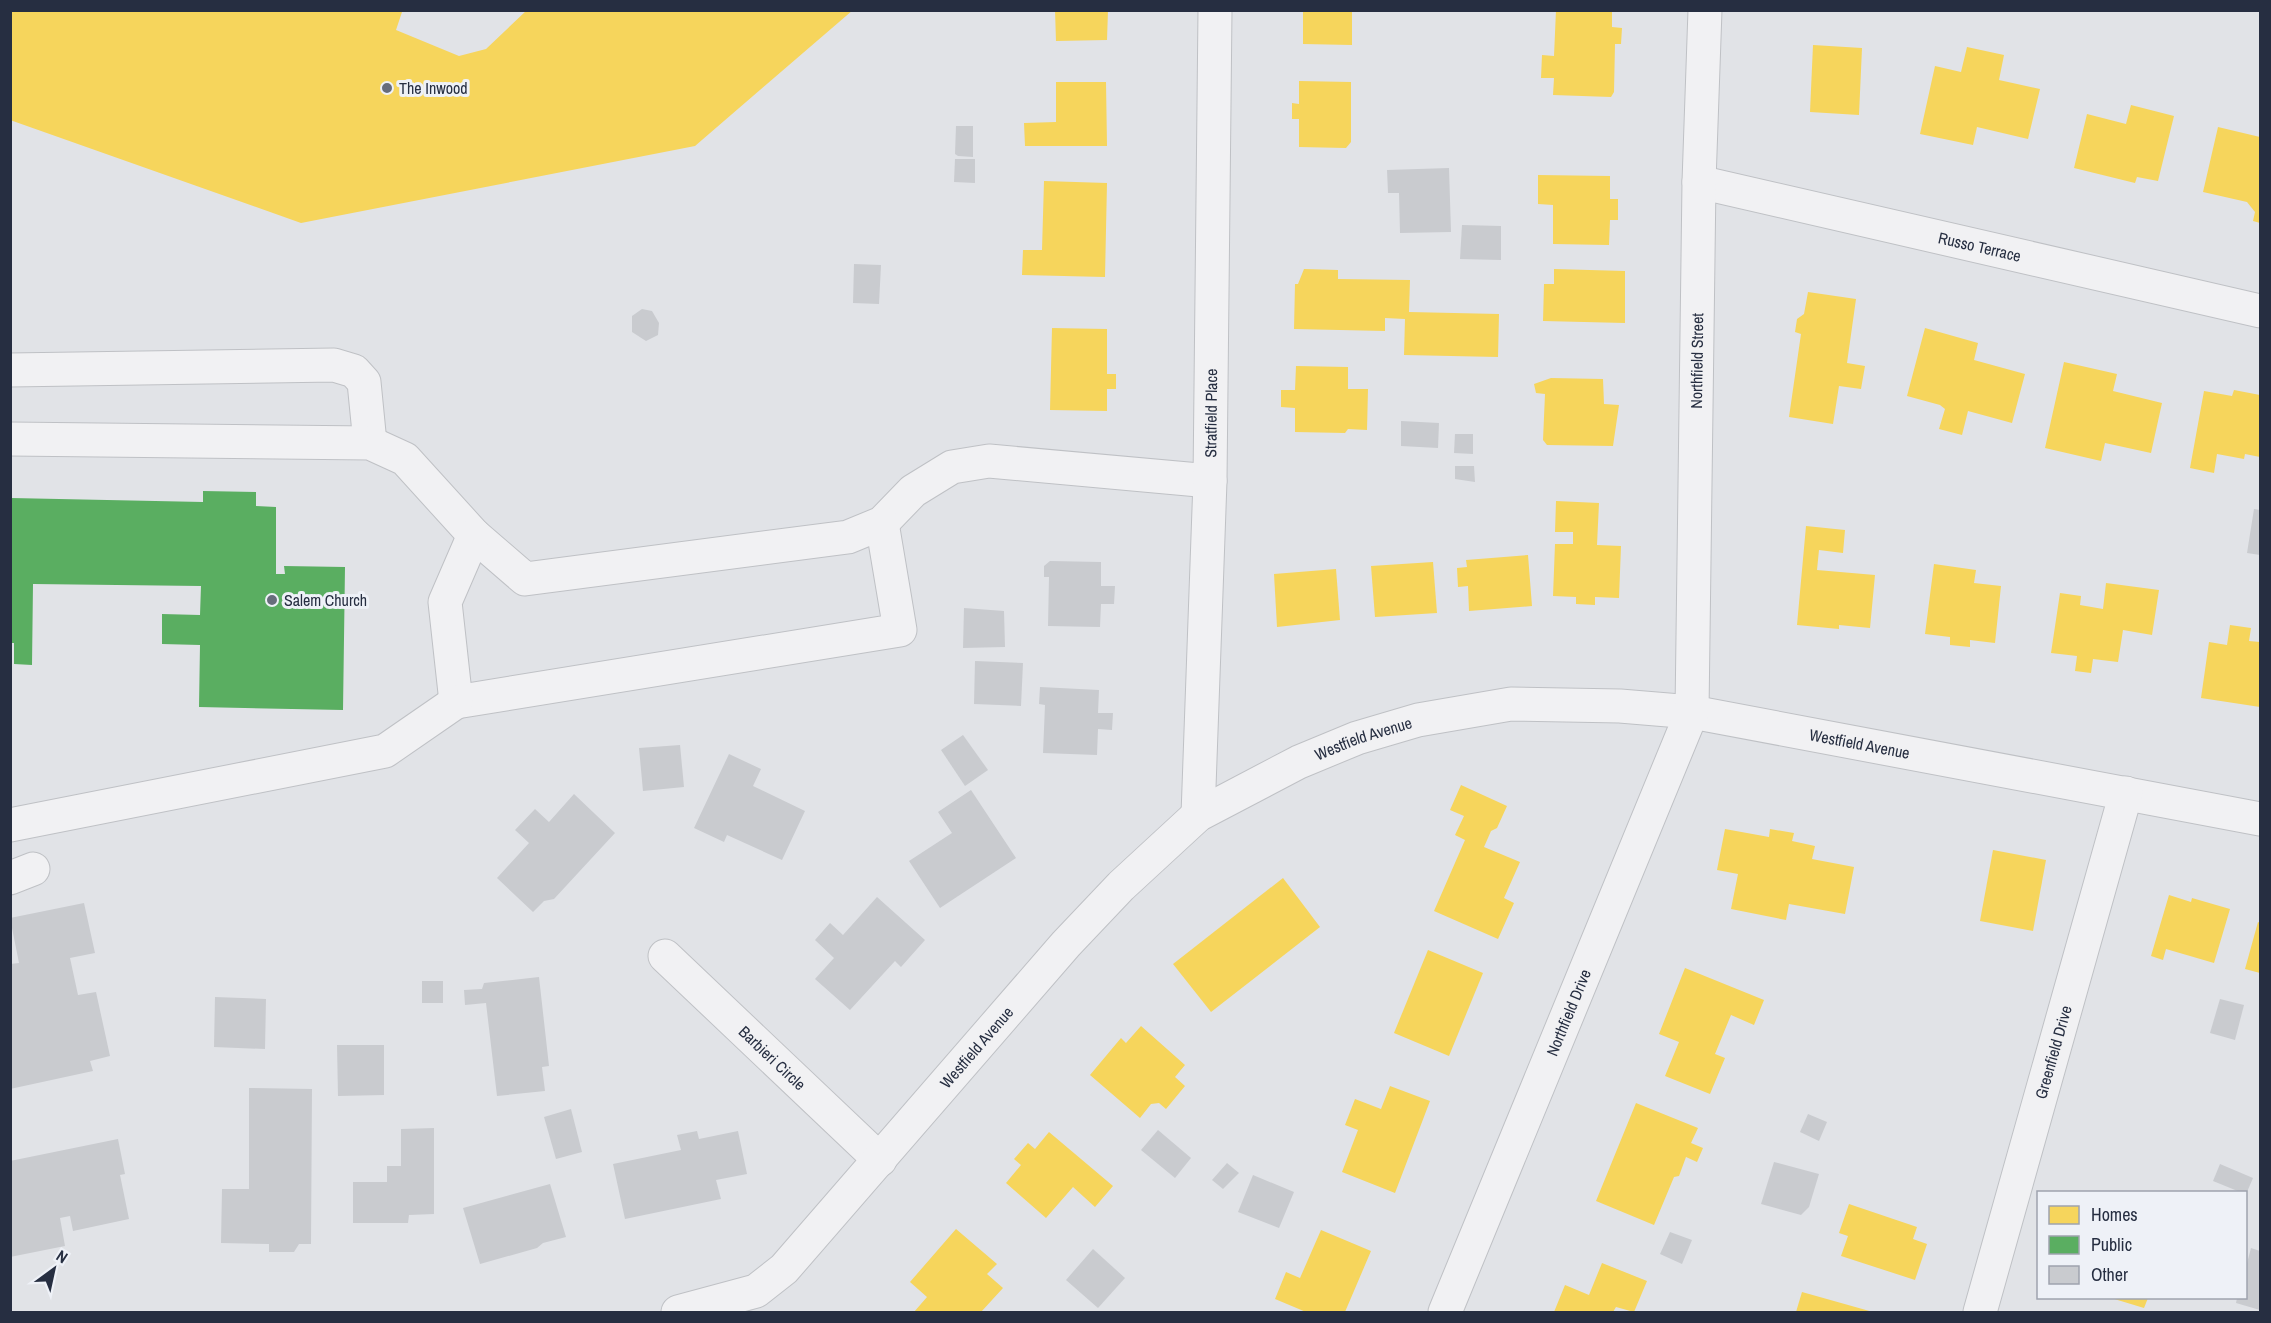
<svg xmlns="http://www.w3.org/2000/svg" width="2271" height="1323" viewBox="0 0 2271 1323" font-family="'Archivo Narrow',sans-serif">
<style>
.homes{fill:#f6d55c}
.public{fill:#5aae61}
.building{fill:#c9cbcf}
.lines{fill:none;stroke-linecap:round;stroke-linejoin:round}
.minor-casing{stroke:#bfc1c5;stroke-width:35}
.minor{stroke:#f1f1f3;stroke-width:33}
.poi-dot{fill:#676d7b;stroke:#eef1f7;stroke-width:2}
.labels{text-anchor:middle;stroke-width:6;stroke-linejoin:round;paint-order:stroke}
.poi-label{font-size:16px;fill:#262e41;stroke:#eef1f7;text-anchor:start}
.street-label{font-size:16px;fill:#262e41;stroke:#eef1f7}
</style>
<rect width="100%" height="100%" fill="#e1e3e7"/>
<!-- homes -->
<g class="homes">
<path d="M10,10H398L402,12L396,30L459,56L486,49L527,10H853L695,146L301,223L10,120Z"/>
<path d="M1055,10H1108L1107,40L1056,41Z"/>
<path d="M1303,10H1352V45L1303,44Z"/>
<path d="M1556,10H1612V27L1622,28L1621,44H1615L1614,92L1611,97L1553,95L1554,78H1541L1542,55L1554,56Z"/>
<path d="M1813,45L1862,48L1859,115L1810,112Z"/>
<path d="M1967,47L2004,55L1999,80L2040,89L2028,139L1977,127L1973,145L1920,134L1935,66L1961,72Z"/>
<path d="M1299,81L1351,82V142L1346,148L1299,147V119H1292V103L1299,104Z"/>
<path d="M1056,82H1106L1107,146H1025L1024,123L1056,122Z"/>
<path d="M2131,105L2174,116L2158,181L2137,177L2135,183L2074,168L2087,114L2126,124Z"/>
<path d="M2218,127L2260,137V223L2253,221L2255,212L2247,202L2203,192Z"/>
<path d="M1538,175L1610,176V199H1618V220H1610L1609,245L1553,244V205L1538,204Z"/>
<path d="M1044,181L1107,183L1105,277L1022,275L1023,250H1042Z"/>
<path d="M1304,269L1338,270V279L1410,280L1409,312L1499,314L1498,357L1404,355L1405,319L1385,318V331L1294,329L1295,284H1298Z"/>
<path d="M1554,269L1625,271V323L1543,321L1544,284H1554Z"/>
<path d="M1808,292L1856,299L1847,363L1865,366L1861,389L1839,386L1833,424L1789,417L1801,334L1795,332L1797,319L1804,314Z"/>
<path d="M1052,328L1107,329V374H1116V389H1107V411L1050,410Z"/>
<path d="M1925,328L1978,343L1974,360L2025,374L2012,423L1968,411L1962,435L1939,429L1945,409L1940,405L1907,396Z"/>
<path d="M2064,362L2117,374L2113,391L2162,403L2151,453L2105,443L2101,461L2045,448Z"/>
<path d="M1296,366L1348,367V389H1368L1367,430L1348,429L1345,433L1295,432V408L1281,407V390H1295Z"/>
<path d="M1551,378L1603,379L1604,404L1619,405L1613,446L1547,445L1543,440L1545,394L1536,393L1534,384Z"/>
<path d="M2234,390L2260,395V457L2245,454L2244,459L2217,454L2214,473L2190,468L2204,391L2232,396Z"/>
<path d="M1556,501L1599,503L1597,545L1621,546L1619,598L1595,597V605L1576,604V597L1553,596L1555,544H1573V532H1555Z"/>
<path d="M1806,526L1845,530L1843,553L1819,550L1817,570L1875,575L1870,628L1839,625V629L1797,625Z"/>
<path d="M1528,555L1532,606L1469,611L1468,586L1458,587L1457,568L1467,567L1466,560Z"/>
<path d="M1433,562L1437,613L1375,617L1371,566Z"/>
<path d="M1934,564L1976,570L1974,583L2001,586L1995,643L1970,640V647L1950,645V637L1925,634Z"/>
<path d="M1336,569L1340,620L1277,627L1274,574Z"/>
<path d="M2106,583L2159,590L2152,635L2123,630L2118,662L2093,659L2091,673L2075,671L2077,656L2051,653L2060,593L2081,596L2080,605L2103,609Z"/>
<path d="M2230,625L2251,628L2249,641L2260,642V707L2201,698L2209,642L2227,645Z"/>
<path d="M1461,785L1507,806L1497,828L1491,831L1484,847L1520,862L1504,898L1514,903L1498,939L1434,911L1465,840L1455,835L1464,816L1450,810Z"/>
<path d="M1725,829L1769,837L1770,829L1794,833L1792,841L1815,846L1812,859L1854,867L1845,914L1789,904L1786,920L1731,909L1738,874L1717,870Z"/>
<path d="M1993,850L2046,860L2033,931L1980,921Z"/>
<path d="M1283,878L1320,927L1211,1012L1173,964Z"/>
<path d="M2169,895L2191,902L2192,898L2230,909L2214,963L2166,949L2163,960L2151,956Z"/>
<path d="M2258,922L2260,923V973L2245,969Z"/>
<path d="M1428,950L1483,973L1449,1056L1394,1033Z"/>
<path d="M1685,968L1764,1000L1754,1025L1731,1015L1715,1054L1725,1058L1710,1094L1665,1076L1679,1042L1659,1034Z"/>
<path d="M1141,1026L1185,1065L1175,1077L1185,1086L1166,1109L1159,1103L1151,1104L1140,1118L1090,1075L1121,1038L1126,1043Z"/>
<path d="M1390,1086L1430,1101L1395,1193L1342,1172L1358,1130L1345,1125L1355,1099L1381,1109Z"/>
<path d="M1636,1103L1698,1128L1691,1143L1703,1148L1697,1162L1686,1157L1679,1176L1674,1177L1654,1225L1596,1201Z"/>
<path d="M1049,1132L1113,1186L1095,1207L1073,1187L1046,1218L1006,1183L1021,1165L1014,1159L1028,1143L1035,1149Z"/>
<path d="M1849,1204L1917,1227L1913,1239L1927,1244L1915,1280L1841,1256L1848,1236L1839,1233Z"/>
<path d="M956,1229L997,1264L987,1274L1003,1288L981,1312H914L927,1297L910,1282Z"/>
<path d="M1321,1230L1371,1251L1345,1312H1306L1275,1299L1286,1272L1300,1278Z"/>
<path d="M1602,1263L1647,1281L1634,1312L1616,1307L1613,1312H1554L1565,1285L1589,1295Z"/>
<path d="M1802,1292L1873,1312H1796Z"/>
<path d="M2111,1298H2148L2144,1308Z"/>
</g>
<!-- public -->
<path class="public" d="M203,491L256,492V506L276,507V574H285L284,566L345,567L343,710L199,707L200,645L162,644V614L200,615L201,586L33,584L32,665L14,664V643H10L11,498L203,502Z"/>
<!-- building -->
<g class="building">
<path d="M956,126H973V157L958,156L955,154Z"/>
<path d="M955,159H975V183L954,182Z"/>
<path d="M1449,168L1451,232L1400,233L1399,193H1388L1387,170Z"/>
<path d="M1462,225L1501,226V260L1460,259Z"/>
<path d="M854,264L881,265L879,304L853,303Z"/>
<path d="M642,309L652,311L659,323L658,335L646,341L632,332V316Z"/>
<path d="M1401,421L1439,423L1438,448L1401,446Z"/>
<path d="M1455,434H1473V454L1454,453Z"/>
<path d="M1455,466H1474L1475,482L1455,479Z"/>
<path d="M2254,509L2260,510V555L2247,553Z"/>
<path d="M1050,561L1101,562V586H1115L1114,604H1101L1100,627L1048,626L1049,577H1044V566Z"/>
<path d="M964,608L1004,611L1005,647L963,648Z"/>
<path d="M975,661L1023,663L1021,706L974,704Z"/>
<path d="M1040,687L1099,690L1098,713H1113L1112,730L1098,729L1097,755L1043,753L1045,705L1039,704Z"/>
<path d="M963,735L988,770L965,786L941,750Z"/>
<path d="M680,745L684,787L643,791L639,748Z"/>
<path d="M729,754L761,769L753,786L805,811L782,860L727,835L724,842L694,828Z"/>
<path d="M971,790L1016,858L940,908L909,861L952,833L938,812Z"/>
<path d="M574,794L615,833L554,899L544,901L533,912L497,878L529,843L515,830L535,809L549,822Z"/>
<path d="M877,897L925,940L901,967L895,961L850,1010L815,979L834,958L815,940L830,923L843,935Z"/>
<path d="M84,903L95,953L70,958L78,995L96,992L110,1056L90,1061L93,1071L10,1089V964L19,963L10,918Z"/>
<path d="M539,977L549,1066L542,1067L545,1091L497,1096L486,1003L465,1005L464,990L482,989L484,983Z"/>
<rect x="422" y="981" width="21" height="22"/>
<path d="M215,997L266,999L265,1049L214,1047Z"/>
<path d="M2220,999L2244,1005L2235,1040L2210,1033Z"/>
<path d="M337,1045H384V1095L338,1096Z"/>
<path d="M249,1088L312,1089L311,1244H299L294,1252H269V1244L221,1243L222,1189H249Z"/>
<path d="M571,1109L582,1152L556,1159L544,1117Z"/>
<path d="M1808,1114L1827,1122L1819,1141L1800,1132Z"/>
<path d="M434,1128V1214L409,1215L408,1223H353V1182H387V1166H401V1129Z"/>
<path d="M1158,1130L1191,1158L1175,1178L1141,1150Z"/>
<path d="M697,1131L699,1139L738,1131L747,1174L716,1180L721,1199L625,1219L613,1164L681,1150L677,1135Z"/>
<path d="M118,1139L125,1174L120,1175L129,1219L73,1231L70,1216L60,1218L65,1246L10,1257V1161Z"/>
<path d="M1774,1162L1819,1174L1809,1207L1801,1215L1761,1204Z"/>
<path d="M1227,1163L1239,1173L1223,1189L1212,1180Z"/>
<path d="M2220,1164L2253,1178L2247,1192H2240L2213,1181Z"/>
<path d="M1253,1175L1294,1192L1279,1228L1238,1212Z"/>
<path d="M550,1184L566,1237L543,1243L537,1248L480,1264L463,1208Z"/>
<path d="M1670,1232L1692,1240L1682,1264L1660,1254Z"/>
<path d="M2251,1248L2260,1251V1310L2236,1303L2237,1298H2246V1267Z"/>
<path d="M1093,1249L1125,1278L1098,1308L1066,1280Z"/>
</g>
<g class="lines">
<defs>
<g id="minor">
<path id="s1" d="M1699,182L2260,311"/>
<path d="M10,370L334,365L354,371L364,382L370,443"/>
<path d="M10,439L370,443L405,459L474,535L525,579L848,537L882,523L913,491L952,467L989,461L1210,481"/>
<path d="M474,535L445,602L456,702L900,630L882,523"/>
<path id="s2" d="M1198,815L1210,481L1215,10"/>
<path d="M10,825L385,751L456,702"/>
<path d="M10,878L33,869"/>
<path id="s3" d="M665,956L880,1160"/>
<path id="s4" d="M678,1312L756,1291L784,1269L1066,944L1121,886L1198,815L1299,762L1357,738L1418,720L1511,704L1620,706L1692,712L2260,819"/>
<path id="s5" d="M1445,1312L1692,712L1699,182L1705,10"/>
<path id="s6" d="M1980,1312L2126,793"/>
</g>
</defs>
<!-- minor casing -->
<use href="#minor" class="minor-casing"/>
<!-- minor -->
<use href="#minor" class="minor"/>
</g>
<!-- markers -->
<g class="poi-dot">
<circle cx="387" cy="88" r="6"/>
<circle cx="272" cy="600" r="6"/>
</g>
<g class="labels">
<!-- poi labels -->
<g class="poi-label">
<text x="399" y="94">The Inwood</text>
<text x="284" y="606">Salem Church</text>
</g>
<!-- street labels -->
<g class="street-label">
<text dy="6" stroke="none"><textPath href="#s1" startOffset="288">Russo Terrace</textPath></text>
<text dy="6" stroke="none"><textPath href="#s5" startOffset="1000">Northfield Street</textPath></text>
<text dy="6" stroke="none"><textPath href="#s2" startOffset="402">Stratfield Place</textPath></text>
<text dy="6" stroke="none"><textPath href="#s4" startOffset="914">Westfield Avenue</textPath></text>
<text dy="6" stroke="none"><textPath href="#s4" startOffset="1418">Westfield Avenue</textPath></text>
<text dy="6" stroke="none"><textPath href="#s5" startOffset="324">Northfield Drive</textPath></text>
<text dy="6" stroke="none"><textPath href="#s4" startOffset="410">Westfield Avenue</textPath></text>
<text dy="6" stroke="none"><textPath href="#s6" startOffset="270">Greenfield Drive</textPath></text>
<text dy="6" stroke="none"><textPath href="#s3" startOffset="148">Barbieri Circle</textPath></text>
</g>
</g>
<!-- border -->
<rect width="2271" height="1323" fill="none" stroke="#262e41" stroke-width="24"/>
<!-- legend -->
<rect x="2037" y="1191" width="210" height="108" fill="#eef1f7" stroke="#9ea3ae" stroke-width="1.5"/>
<rect x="2049" y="1206" width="30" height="18" fill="#f6d55c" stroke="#9ea3ae" stroke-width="1.5"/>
<text x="2091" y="1221" font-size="18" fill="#262e41">Homes</text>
<rect x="2049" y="1236" width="30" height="18" fill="#5aae61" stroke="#9ea3ae" stroke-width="1.5"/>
<text x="2091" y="1251" font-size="18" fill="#262e41">Public</text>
<rect x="2049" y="1266" width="30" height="18" fill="#c9cbcf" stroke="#9ea3ae" stroke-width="1.5"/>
<text x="2091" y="1281" font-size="18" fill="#262e41">Other</text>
<!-- north arrow -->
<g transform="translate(54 1269) rotate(33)" stroke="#eef1f7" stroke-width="4.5" paint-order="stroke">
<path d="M0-4.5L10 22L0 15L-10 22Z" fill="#262e41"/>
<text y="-9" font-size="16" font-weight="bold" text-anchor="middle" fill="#262e41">N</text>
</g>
</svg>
